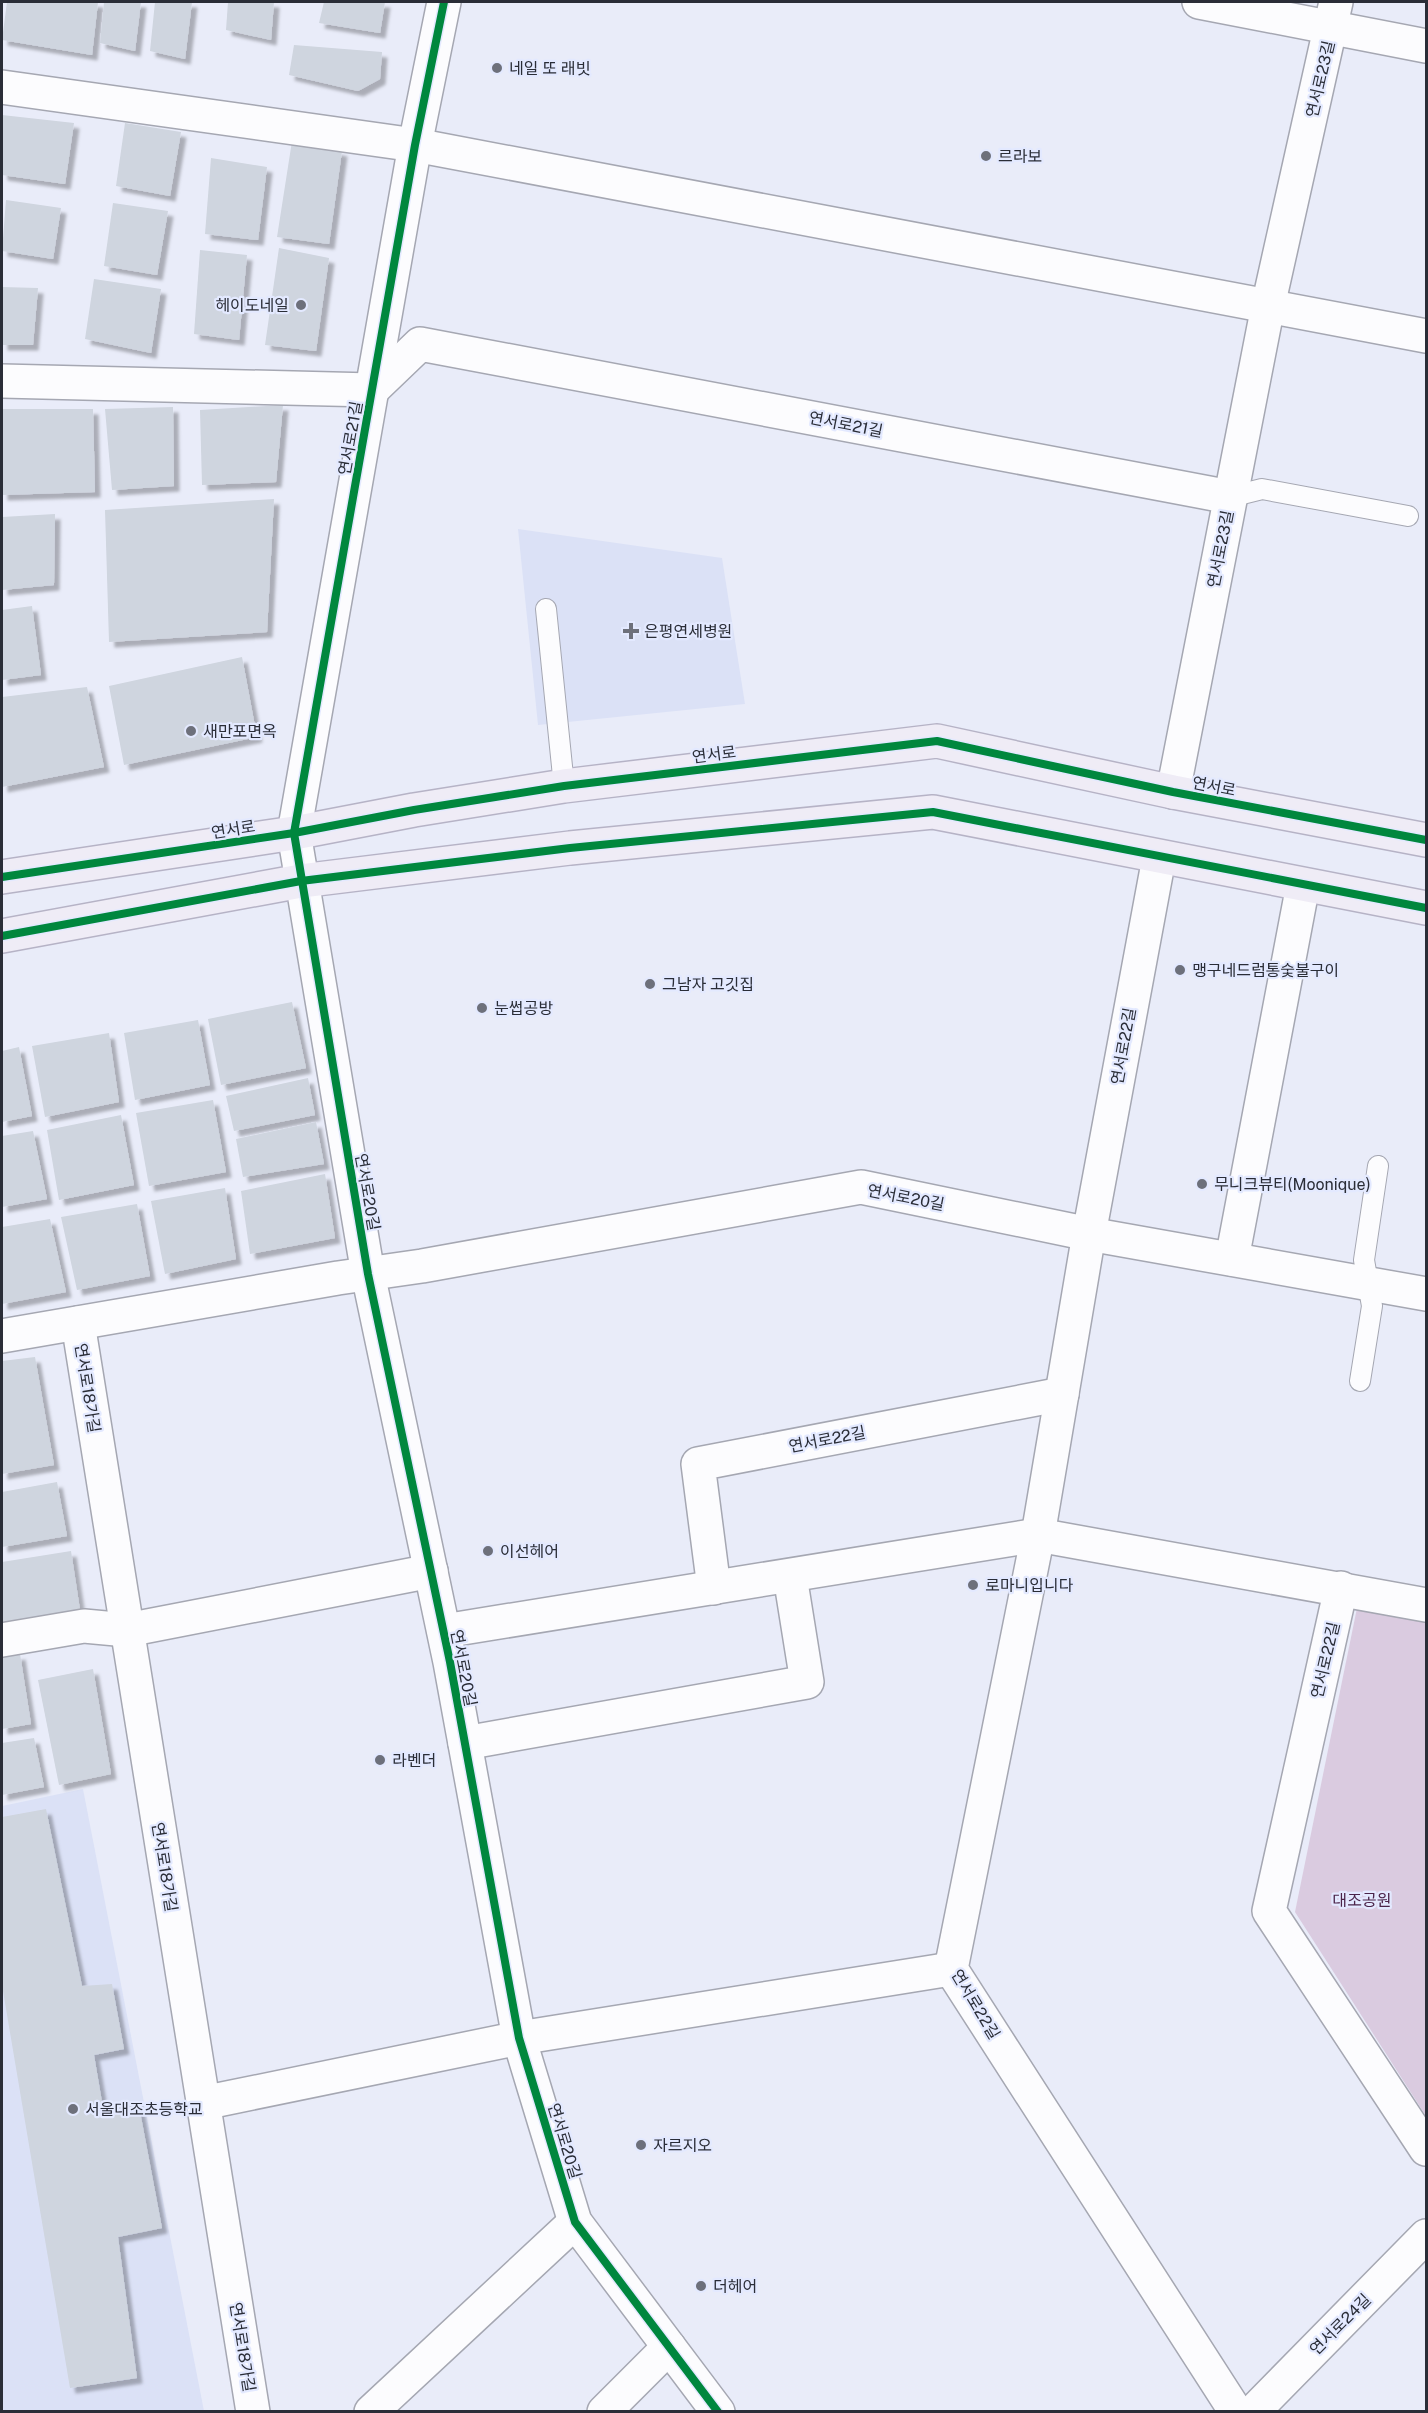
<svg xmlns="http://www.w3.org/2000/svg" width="1428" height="2413" viewBox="0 0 1428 2413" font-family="'Public Sans','Noto Sans KR',sans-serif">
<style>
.built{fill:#dbe1f6}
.green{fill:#dacbe0}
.building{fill:#cfd5df;filter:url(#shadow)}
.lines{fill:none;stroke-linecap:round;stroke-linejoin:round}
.service-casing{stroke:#a5a7b2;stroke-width:22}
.minor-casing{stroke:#a5a7b2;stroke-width:36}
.primary-casing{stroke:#b6b3c6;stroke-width:36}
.service{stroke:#fcfcfe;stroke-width:20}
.minor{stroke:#fcfcfe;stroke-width:33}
.primary{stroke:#efecf6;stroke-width:33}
.cycleway-casing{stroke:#e3e9ff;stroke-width:11}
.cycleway{stroke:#00873e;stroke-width:8}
.poi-dot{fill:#6d707b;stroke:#e3e9ff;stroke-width:2}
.labels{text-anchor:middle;stroke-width:4.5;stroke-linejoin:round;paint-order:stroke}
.poi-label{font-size:16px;fill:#2a2d37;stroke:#e3e9ff;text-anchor:start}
.street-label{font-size:16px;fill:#2a2d37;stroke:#e3e9ff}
.park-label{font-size:16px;fill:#4b2449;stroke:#e3e9ff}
</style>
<defs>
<filter id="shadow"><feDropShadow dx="5.5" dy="5.5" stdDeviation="1.5" flood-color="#0004"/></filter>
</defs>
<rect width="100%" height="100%" fill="#e9ecf9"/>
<!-- built -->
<g class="built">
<path d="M518,529L722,558L745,704L538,725Z"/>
<path d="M83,1789L204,2411H2V1806Z"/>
</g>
<!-- green -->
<path class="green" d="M1357,1608L1426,1622V2116L1295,1912Z"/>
<!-- building -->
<g class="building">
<path d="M7,2H98L92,55L2,40Z"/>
<path d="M104,2H141L135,51L100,43Z"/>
<path d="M155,2H192L185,59L150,51Z"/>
<path d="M228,2H274L271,40L226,30Z"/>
<path d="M324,2H385L380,33L319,23Z"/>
<path d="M294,45L382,52L380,79L358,91L289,75Z"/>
<path d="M2,115L74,123L65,184L2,175Z"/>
<path d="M125,123L181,132L170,196L116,186Z"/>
<path d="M292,141L342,151L329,244L277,237Z"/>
<path d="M211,158L267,167L258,240L205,234Z"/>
<path d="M6,200L61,208L53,259L2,251Z"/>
<path d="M113,203L168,211L157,275L104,266Z"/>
<path d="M279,248L329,258L316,351L265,345Z"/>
<path d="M200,250L247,255L239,340L194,334Z"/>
<path d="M94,279L161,289L151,353L85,339Z"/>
<path d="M2,287L38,288L33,345H2Z"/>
<path d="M283,405L276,482L202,485L200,410Z"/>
<path d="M173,407L174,486L112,490L105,409Z"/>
<path d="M2,409H93L95,492L2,495Z"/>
<path d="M274,499L267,632L109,642L105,510Z"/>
<path d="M55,514L54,585L2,590V517Z"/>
<path d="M32,606L41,675L2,680V610Z"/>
<path d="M242,657L257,737L124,765L109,686Z"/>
<path d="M87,687L104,767L2,787V697Z"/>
<path d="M292,1002L306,1068L221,1085L208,1019Z"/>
<path d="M198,1020L210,1085L135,1100L124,1033Z"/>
<path d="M109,1033L119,1102L45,1117L32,1046Z"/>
<path d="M19,1047L32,1116L2,1122V1051Z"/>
<path d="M308,1078L315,1115L234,1131L226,1096Z"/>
<path d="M213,1100L226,1172L149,1186L136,1113Z"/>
<path d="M121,1115L134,1185L59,1200L47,1130Z"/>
<path d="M316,1122L324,1164L243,1177L236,1139Z"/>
<path d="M33,1131L47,1199L2,1207V1136Z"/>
<path d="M325,1174L335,1238L250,1254L241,1191Z"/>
<path d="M225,1188L236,1259L165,1274L151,1201Z"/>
<path d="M137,1204L150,1276L77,1290L61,1217Z"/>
<path d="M50,1219L66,1292L2,1304V1227Z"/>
<path d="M35,1357L54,1465L2,1474V1361Z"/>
<path d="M57,1482L67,1536L2,1547V1492Z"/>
<path d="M71,1551L80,1610L2,1626V1562Z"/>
<path d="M20,1654L31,1724L2,1729V1658Z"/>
<path d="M93,1669L111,1774L59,1785L38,1680Z"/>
<path d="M34,1738L44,1787L2,1795V1743Z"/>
<path d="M46,1809L82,1986L112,1984L124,2049L94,2055L103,2108L138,2101L162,2228L118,2237L137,2378L70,2388L2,1985V1817Z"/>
</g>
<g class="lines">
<defs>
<g id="service">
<path d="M1230,497L1262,489L1408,516"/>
<path d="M546,609L564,786"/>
<path d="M1360,1381L1372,1306L1364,1260L1378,1166"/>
</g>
<g id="minor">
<path d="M444,2L415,145L294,833L368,1274L450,1662L519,2038L575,2222L718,2412"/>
<path d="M1199,2L1426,46"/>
<path d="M2,87L415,145L1426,336"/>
<path d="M2,381L372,390L420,344L1230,497"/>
<path d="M1173,792L1268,306L1336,2"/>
<path d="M1159,858L1089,1234L1038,1535L951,1969L1236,2412"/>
<path d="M1232,1259L1303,885"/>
<path d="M78,1323L253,2412"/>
<path d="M2,1336L338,1278L422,1266L861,1187L1089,1234L1426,1294"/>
<path d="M714,1588L698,1464L1062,1394"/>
<path d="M1341,1588L1269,1911L1426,2149"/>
<path d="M444,1631L1038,1535L1426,1605"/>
<path d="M2,1640L84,1626L127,1630L431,1571"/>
<path d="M465,1743L807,1682L790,1576"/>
<path d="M203,2103L519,2038L951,1969"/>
<path d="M371,2412L575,2222"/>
<path d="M604,2412L669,2347"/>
<path d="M1253,2412L1426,2236"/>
</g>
<g id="primary">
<path d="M2,877L294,833L414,810L564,786L937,741L1173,792L1426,840"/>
<path d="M2,936L301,881L570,848L933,812L1426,908"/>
</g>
</defs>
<!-- service casing -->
<use href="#service" class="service-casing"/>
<!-- minor casing -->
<use href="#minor" class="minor-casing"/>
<!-- primary casing -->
<use href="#primary" class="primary-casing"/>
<!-- service -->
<use href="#service" class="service"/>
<!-- minor -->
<use href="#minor" class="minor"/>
<!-- primary -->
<use href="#primary" class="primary"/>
<defs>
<g id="cycleway">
<path d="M444,2L415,145L294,833L368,1274L450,1662L519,2038L575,2222L718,2412"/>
<path d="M2,877L294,833L414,810L564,786L937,741L1173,792L1426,840"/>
<path d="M2,936L301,881L570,848L933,812L1426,908"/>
</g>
</defs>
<!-- cycleway casing -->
<use href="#cycleway" class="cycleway-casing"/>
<!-- cycleway -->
<use href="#cycleway" class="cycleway"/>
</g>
<!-- markers -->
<g class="poi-dot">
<circle cx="497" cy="68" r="6"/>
<circle cx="986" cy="156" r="6"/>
<circle cx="301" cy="305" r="6"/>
<path d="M628 622h6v6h6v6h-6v6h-6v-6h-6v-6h6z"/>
<circle cx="191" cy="731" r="6"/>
<circle cx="1180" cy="970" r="6"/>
<circle cx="650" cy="984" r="6"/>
<circle cx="482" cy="1008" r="6"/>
<circle cx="1202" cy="1184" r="6"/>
<circle cx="488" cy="1551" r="6"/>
<circle cx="973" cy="1585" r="6"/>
<circle cx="380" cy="1760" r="6"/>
<circle cx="73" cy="2109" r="6"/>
<circle cx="641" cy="2145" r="6"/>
<circle cx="701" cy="2286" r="6"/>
</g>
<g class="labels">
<!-- poi labels -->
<g class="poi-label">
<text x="509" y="74">네일 또 래빗</text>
<text x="998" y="162">르라보</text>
<text x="289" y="311" text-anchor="end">헤이도네일</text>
<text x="644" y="637">은평연세병원</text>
<text x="203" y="737">새만포면옥</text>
<text x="1192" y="976">맹구네드럼통숯불구이</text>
<text x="662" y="990">그남자 고깃집</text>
<text x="494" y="1014">눈썹공방</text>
<text x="1214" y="1190">무니크뷰티(Moonique)</text>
<text x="500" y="1557">이선헤어</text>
<text x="985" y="1591">로마니입니다</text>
<text x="392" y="1766">라벤더</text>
<text x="85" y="2115">서울대조초등학교</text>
<text x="653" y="2151">자르지오</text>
<text x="713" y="2292">더헤어</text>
</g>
<!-- street labels -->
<g class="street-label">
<text transform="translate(1320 79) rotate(-77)" y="6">연서로23길</text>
<text transform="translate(846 424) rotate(11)" y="6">연서로21길</text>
<text transform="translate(350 438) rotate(-80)" y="6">연서로21길</text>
<text transform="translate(1220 549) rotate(-79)" y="6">연서로23길</text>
<text transform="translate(714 754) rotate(-7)" y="6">연서로</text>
<text transform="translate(1214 786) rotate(11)" y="6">연서로</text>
<text transform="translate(233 829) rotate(-9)" y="6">연서로</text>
<text transform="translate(1123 1046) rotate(-80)" y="6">연서로22길</text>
<text transform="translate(368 1192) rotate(80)" y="6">연서로20길</text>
<text transform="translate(906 1197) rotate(11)" y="6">연서로20길</text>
<text transform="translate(88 1388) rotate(81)" y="6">연서로18가길</text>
<text transform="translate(827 1439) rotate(-11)" y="6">연서로22길</text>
<text transform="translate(1325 1660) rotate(-77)" y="6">연서로22길</text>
<text transform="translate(464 1668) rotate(79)" y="6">연서로20길</text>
<text transform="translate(165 1867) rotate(81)" y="6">연서로18가길</text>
<text transform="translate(976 2004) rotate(59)" y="6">연서로22길</text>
<text transform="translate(565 2141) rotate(73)" y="6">연서로20길</text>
<text transform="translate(1340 2324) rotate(-45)" y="6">연서로24길</text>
<text transform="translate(243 2347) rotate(81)" y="6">연서로18가길</text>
</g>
<!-- park labels -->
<g class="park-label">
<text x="1362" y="1906">대조공원</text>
</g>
</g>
<!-- border -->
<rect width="1428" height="2413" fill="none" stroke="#2a2d37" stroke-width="6"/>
</svg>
